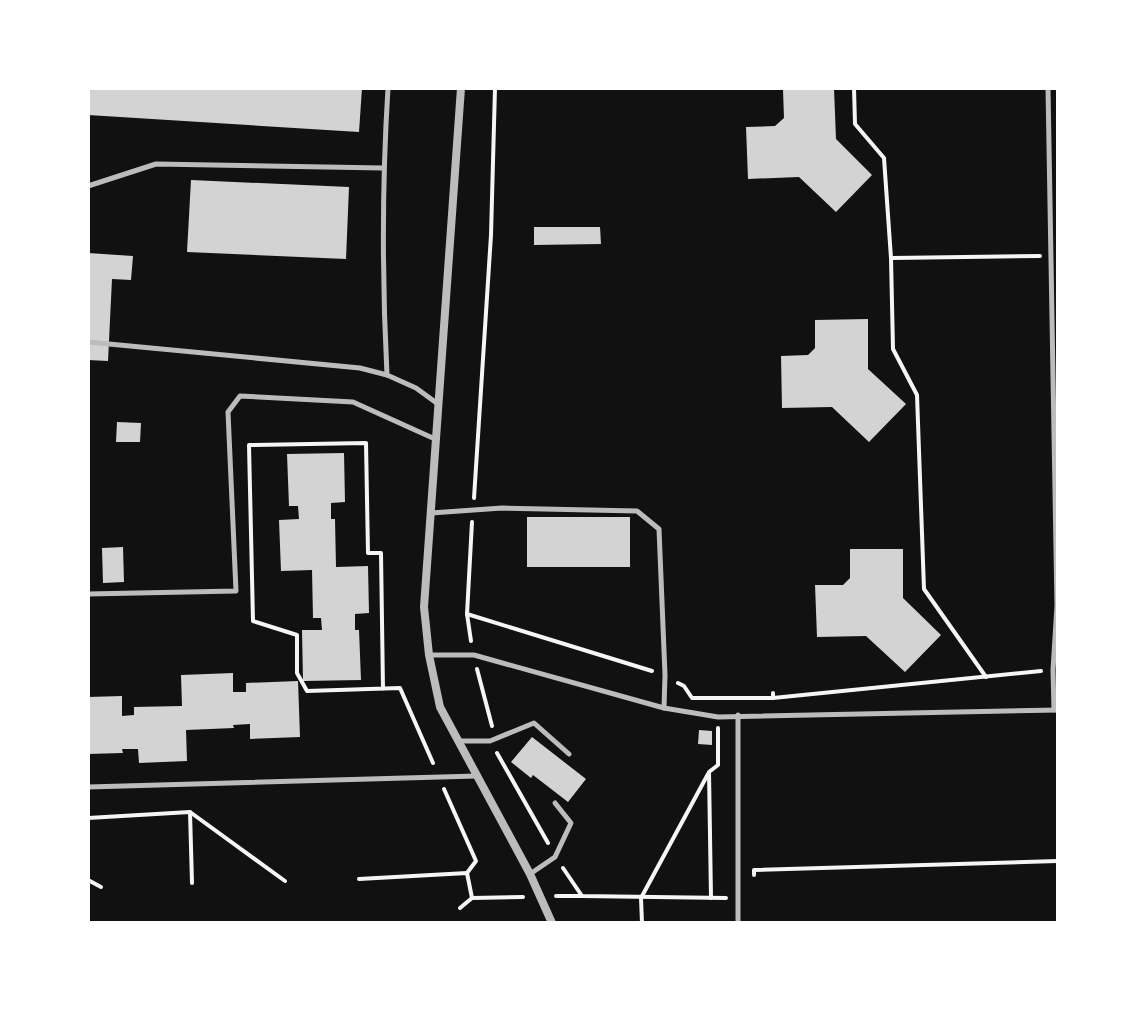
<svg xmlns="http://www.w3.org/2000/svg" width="1146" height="1011" viewBox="0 0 1146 1011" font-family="'Noto Sans',sans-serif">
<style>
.building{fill:#d3d3d3}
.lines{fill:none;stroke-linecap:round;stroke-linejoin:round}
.path{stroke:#f5f5f5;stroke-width:4}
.service{stroke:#bcbcbc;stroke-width:5}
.minor{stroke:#bcbcbc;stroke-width:8}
</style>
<rect width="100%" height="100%" fill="#111"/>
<!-- building -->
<g class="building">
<path d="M88,88H362L359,132L88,115Z"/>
<path d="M834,88L836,139L872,175L836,212L799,177L748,179L746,127L775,126L784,118L783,90Z"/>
<path d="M191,180L349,187L346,259L187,252Z"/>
<path d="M534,227H600L601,244L534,245Z"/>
<path d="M88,253L133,256L131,280L112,279L108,361L88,360Z"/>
<path d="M868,319V369L906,404L869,442L832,407L782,408L781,356L808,355L815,348V320Z"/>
<path d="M117,422L141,423L140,442H116Z"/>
<path d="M344,453L345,502L331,503V519H335L336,567L368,566L369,613L355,614V630H359L361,680L303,681L302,630H322L321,618H313L312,570L281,571L279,520L299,519L298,506H289L287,454Z"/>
<rect x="527" y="517" width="103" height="50"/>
<path d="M123,547L124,582L103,583L102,548Z"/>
<path d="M850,549H903V598L941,635L905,672L866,636L817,637L815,585H843L850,578Z"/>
<path d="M233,673V692H246V683L298,681L300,737L250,739V724L233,725L234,728L186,730L187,761L139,763L138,749H122L123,753L88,754V697L122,696V716L134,715V707L182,706L181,675Z"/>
<path d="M699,730L712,731V745L698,744Z"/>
<path d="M532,737L586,779L568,802L533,775L531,778L511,762Z"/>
</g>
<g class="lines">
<!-- path -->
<g class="path">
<path d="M854,88L855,124L884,158L891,258L893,349L917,395L924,589L986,677"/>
<path d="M892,258L1040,256"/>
<path d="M474,498L491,235L495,88"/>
<path d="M467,614L652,671"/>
<path d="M471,641L467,614L472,522"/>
<path d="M477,669L492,726"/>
<path d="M678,683L684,686L692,698H773V693"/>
<path d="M383,689L381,553H368L366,443L249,445L253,621L297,635V673L307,691L400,688L433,763"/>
<path d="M773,698L1041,671"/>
<path d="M497,753L548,843"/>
<path d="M444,789L476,861L467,873"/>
<path d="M190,812L285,881"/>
<path d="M88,818L190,812L192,883"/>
<path d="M563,868L582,896L726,898"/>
<path d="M754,875V870L1058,861"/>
<path d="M359,879L467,873L472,898L460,908"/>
<path d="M88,880L101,887"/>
<path d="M556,896H582"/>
<path d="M472,898L523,897"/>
<path d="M711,898L709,772L718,765V728"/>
<path d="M642,923L641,898L708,774"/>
</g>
<!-- service -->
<g class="service">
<path d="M388,88C382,184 382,279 387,375L416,388L438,404"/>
<path d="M1048,88L1057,606L1053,670L1054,710"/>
<path d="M88,186L156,164L383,168"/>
<path d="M88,342L360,368L387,375"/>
<path d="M431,513L502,508L637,511L659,529L665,675L664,708"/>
<path d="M88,594L236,591L228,412L240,396L353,402L435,439"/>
<path d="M429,655H474L664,708L718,717L1058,710"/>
<path d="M458,741H490L534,723L569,754"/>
<path d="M88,787L476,776"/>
<path d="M530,874L555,857L571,823L555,803"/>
<path d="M738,923V715"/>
</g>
<!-- minor -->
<path class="minor" d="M461,88L424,607L429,655L440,707L530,874L552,923"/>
</g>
<!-- border -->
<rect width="1146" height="1011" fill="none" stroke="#ffffff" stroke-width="180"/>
</svg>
